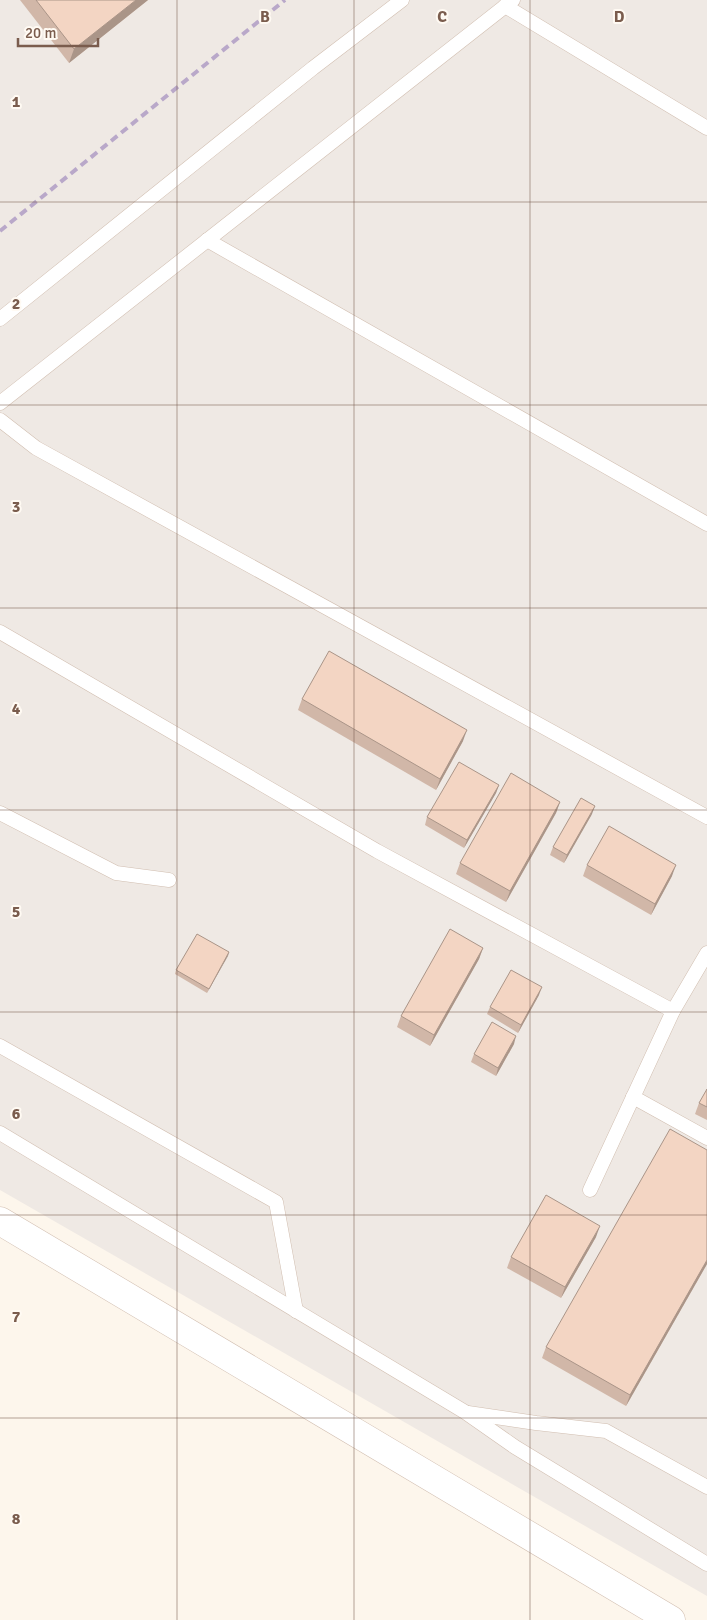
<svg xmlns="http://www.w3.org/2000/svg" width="707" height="1620" viewBox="0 0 707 1620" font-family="Signika,sans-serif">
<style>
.industrial{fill:#efe9e4}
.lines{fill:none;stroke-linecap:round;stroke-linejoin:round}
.lane-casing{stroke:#d1beb0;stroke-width:15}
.street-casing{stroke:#d1beb0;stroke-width:29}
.lane{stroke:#fff;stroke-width:14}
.street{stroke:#fff;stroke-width:28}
.rail{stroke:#b9a8c9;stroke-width:4;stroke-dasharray:8 5;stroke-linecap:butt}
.wall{fill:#d1b7a8}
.shaded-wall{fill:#aa9588}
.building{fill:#f3d5c3;stroke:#aa9588}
.grid{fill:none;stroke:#7a5c4d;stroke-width:1;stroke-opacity:0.55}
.grid-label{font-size:16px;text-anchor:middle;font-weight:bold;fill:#7a5c4d;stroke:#fffaf3;stroke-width:4;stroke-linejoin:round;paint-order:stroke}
</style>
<rect width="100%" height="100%" fill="#fdf6ec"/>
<!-- industrial -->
<path class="industrial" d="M0,0H707V1596L0,1190Z"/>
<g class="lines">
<defs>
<g id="lane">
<path d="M505,6L707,128"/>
<path d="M207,240L707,524"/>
<path d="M0,319L313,68L402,0"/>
<path d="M0,403L513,0"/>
<path d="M0,420L36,448L707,817"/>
<path d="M0,632L377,851L673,1011L590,1190"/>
<path d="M0,813L116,873L169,880"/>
<path d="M673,1011L707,953"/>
<path d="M0,1046L276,1202L296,1311"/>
<path d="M633,1097L707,1138"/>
<path d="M0,1133L465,1412L515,1447L707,1564"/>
<path d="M468,1413L536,1423L606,1431L707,1487"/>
</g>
<path id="street" d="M0,1221L671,1620"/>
</defs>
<!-- lane casing -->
<use href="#lane" class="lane-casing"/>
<!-- street casing -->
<use href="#street" class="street-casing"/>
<!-- lane -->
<use href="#lane" class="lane"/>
<!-- street -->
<use href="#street" class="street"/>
<!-- rail -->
<path class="rail" d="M0,231L285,0"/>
</g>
<!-- wall -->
<g class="wall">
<path d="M20,0H148L69,63Z"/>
<path d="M302,699L463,741L436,790L298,710Z"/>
<path d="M499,785L496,793L464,848L425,825L427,817Z"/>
<path d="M560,802L556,813L506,902L456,874L460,863Z"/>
<path d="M592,814L564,863L550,855L553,847Z"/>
<path d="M587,865L672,876L651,915L583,876Z"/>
<path d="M483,948L479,959L430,1046L397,1027L401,1016Z"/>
<path d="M229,952L207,993L175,974L176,970Z"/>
<path d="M539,995L518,1033L487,1014L490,1007Z"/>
<path d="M514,1044L496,1076L471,1062L474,1054Z"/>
<path d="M707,1089V1120L695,1114L699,1103Z"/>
<path d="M596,1237L561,1298L507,1268L511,1257Z"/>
<path d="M707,1264L626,1406L542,1358L546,1347Z"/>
</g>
<!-- shaded-wall -->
<g class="shaded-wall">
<path d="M136,0H148L69,63L74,49Z"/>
<path d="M467,730L463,741L436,790L440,779Z"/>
<path d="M499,785L496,793L464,848L467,840Z"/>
<path d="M560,802L556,813L506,902L510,891Z"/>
<path d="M595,806L592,814L564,863L567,855Z"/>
<path d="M676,865L672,876L651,915L655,904Z"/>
<path d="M483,948L479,959L430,1046L434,1035Z"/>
<path d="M229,952L228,956L207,993L209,989Z"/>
<path d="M542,987L539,995L518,1033L521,1025Z"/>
<path d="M516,1036L514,1044L496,1076L498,1068Z"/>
<path d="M600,1226L596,1237L561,1298L565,1287Z"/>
<path d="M707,1260V1264L626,1406L630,1395Z"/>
</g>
<!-- building -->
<g class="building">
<path d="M36,0H136L74,49Z"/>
<path d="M329,651L467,730L440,779L302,699Z"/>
<path d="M459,762L499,785L467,840L427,817Z"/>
<path d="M511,773L560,802L510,891L460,863Z"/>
<path d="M581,798L595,806L567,855L553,847Z"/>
<path d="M609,826L676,865L655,904L587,865Z"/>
<path d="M450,929L483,948L434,1035L401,1016Z"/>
<path d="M197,934L229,952L209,989L176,970Z"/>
<path d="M511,970L542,987L521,1025L490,1007Z"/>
<path d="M492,1022L516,1036L498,1068L474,1054Z"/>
<path d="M707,1089V1107L699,1103Z"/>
<path d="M670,1129L707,1150V1260L630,1395L546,1347Z"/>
<path d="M546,1195L600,1226L565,1287L511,1257Z"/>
</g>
<!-- grid -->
<path class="grid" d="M177,0V1620M354,0V1620M530,0V1620M0,202H707M0,405H707M0,608H707M0,810H707M0,1012H707M0,1215H707M0,1418H707"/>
<g class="grid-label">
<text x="265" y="22">B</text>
<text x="442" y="22">C</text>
<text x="619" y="22">D</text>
<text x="16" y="107">1</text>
<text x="16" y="309">2</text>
<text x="16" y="512">3</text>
<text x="16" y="714">4</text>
<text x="16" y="917">5</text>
<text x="16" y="1119">6</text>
<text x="16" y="1322">7</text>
<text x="16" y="1524">8</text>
</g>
<!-- scale -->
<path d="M18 38v8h80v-8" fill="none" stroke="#7a5c4d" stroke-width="2.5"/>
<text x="25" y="38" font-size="15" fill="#7a5c4d" stroke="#fffaf3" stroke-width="4" paint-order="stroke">20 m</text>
</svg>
